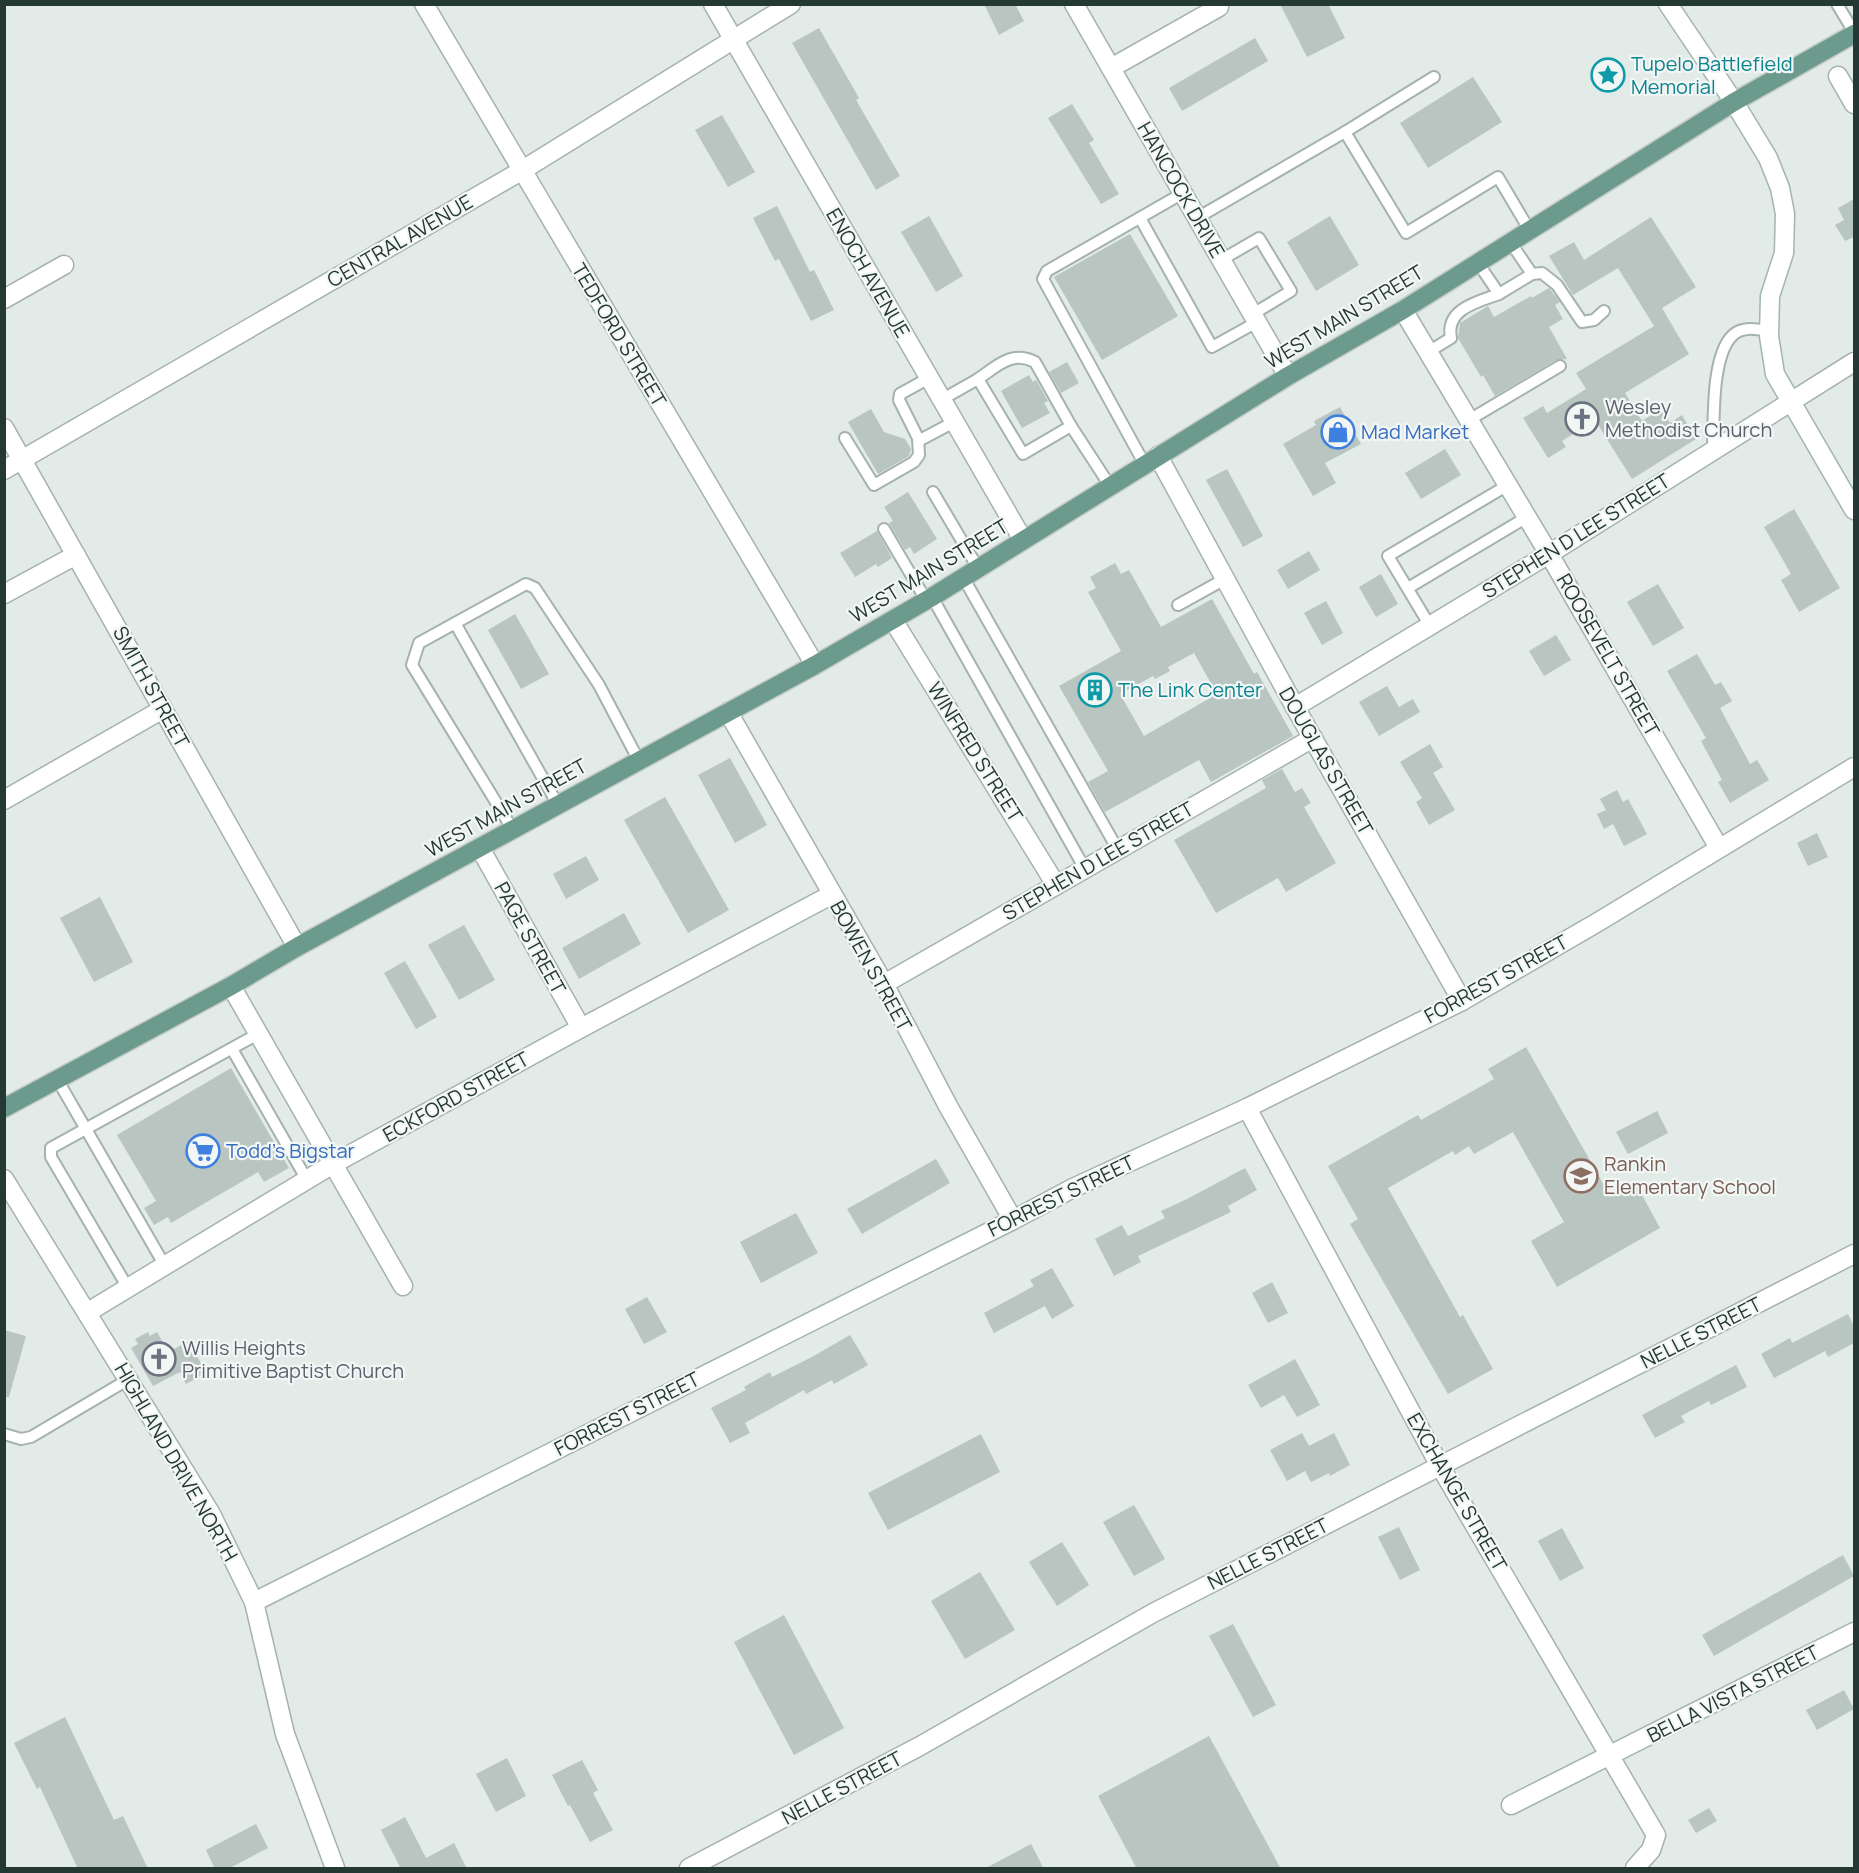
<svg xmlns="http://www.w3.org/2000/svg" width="1859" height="1873" viewBox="0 0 1859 1873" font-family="Manrope,sans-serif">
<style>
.building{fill:#b8c5c0;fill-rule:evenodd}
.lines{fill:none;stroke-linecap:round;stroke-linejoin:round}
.lane-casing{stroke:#a5b2ad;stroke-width:14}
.street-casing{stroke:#a5b2ad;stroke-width:21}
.secondary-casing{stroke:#a2b5ae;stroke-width:21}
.primary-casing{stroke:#c2c8c6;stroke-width:21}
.lane{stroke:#fff;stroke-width:10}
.street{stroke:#fff;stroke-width:18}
.secondary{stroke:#fff;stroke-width:18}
.primary{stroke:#6c9b8e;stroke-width:18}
.labels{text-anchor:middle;stroke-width:4.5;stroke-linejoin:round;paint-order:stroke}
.culture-label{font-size:20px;fill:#0d838f;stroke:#f2f7f5;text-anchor:start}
.street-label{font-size:20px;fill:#243933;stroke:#f2f7f5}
.worship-label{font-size:20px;fill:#5b616d;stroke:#f2f7f5;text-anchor:start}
.shop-label{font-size:20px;fill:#366cbe;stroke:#f2f7f5;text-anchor:start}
.education-label{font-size:20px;fill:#785e54;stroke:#f2f7f5;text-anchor:start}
</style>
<rect width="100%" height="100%" fill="#e2ebe7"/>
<!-- building -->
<g class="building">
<path d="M984,4H1015L1024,21L999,35Z"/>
<path d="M1280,4H1328L1345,38L1307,57Z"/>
<path d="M819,28L859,98L856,100L900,176L876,190L792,43Z"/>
<path d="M1255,38L1268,61L1182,111L1169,88Z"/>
<path d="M1473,77L1502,122L1428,168L1400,123Z"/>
<path d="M1072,104L1094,140L1089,143L1119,194L1101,204L1048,118Z"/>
<path d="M722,115L755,172L728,187L695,130Z"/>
<path d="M1854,199V237L1845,241L1835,225L1844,220L1838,208Z"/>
<path d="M777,206L810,272L814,270L834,310L811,321L779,259L775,261L753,218Z"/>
<path d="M929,216L963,276L936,292L901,232Z"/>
<path d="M1330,216L1359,265L1316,291L1287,242Z"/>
<path d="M1651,217L1696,287L1662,308L1689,354L1625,393L1642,421L1661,409L1670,423L1682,415L1696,439L1632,479L1595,420L1562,441L1566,447L1548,458L1523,418L1543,406L1547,413L1586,389L1576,373L1654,326L1618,268L1573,295L1549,256L1574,242L1584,260Z"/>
<path d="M1130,234L1178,316L1102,360L1054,277Z"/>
<path d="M1549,288L1560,302L1555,305L1563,319L1549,327L1567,359L1556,360L1495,396L1483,375L1481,377L1458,338L1460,323L1488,306L1494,317L1531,296L1532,298Z"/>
<path d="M1067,362L1079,383L1061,393L1049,372Z"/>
<path d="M1029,375L1033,382L1036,380L1048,401L1044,403L1050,413L1022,428L1001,391Z"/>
<path d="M1340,407L1361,444L1325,463L1336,483L1313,496L1283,444L1316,425L1314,421Z"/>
<path d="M871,409L884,432L905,439L911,449L909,456L878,474L848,422Z"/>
<path d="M1445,449L1461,475L1421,499L1405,473Z"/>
<path d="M1227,469L1263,536L1243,547L1206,480Z"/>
<path d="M908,492L937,539L914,554L910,547L905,550L889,523L893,521L884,507Z"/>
<path d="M1794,509L1840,588L1799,612L1781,580L1791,574L1764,527Z"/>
<path d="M877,531L892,558L878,567L876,564L855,577L840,553Z"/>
<path d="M1309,551L1320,570L1288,589L1277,570Z"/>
<path d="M1115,563L1121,574L1129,570L1161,627L1212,599L1254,674L1257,672L1293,736L1211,782L1199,760L1105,812L1088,782L1108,771L1059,686L1121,651L1088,592L1096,588L1090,577ZM1194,653L1217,694L1144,736L1120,694L1153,676L1155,679L1170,671L1168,667Z"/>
<path d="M1381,574L1398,604L1376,617L1359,587Z"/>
<path d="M1658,584L1684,628L1653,646L1627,602Z"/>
<path d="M1326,601L1343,633L1322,645L1304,613Z"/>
<path d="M515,614L549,674L521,689L488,630Z"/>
<path d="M1556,635L1571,660L1544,676L1529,651Z"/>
<path d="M1697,654L1715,685L1721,682L1732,701L1720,708L1750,764L1757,760L1769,780L1730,803L1718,782L1722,780L1701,741L1706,738L1667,671Z"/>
<path d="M1387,686L1399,707L1413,699L1420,712L1379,736L1359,702Z"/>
<path d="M1430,744L1443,767L1433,773L1455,810L1429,825L1416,802L1422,798L1400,762Z"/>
<path d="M730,758L767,825L735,843L698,775Z"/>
<path d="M1282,769L1295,792L1302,788L1311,803L1304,807L1336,863L1286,892L1278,878L1216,913L1174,840L1266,788L1262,780Z"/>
<path d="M1617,790L1623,802L1628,799L1647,834L1624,846L1613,824L1604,829L1597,814L1606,810L1600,799Z"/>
<path d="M665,797L729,910L688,933L624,820Z"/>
<path d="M1817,833L1828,857L1808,866L1797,843Z"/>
<path d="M586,856L599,880L566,899L553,874Z"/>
<path d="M100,897L133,962L94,982L60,918Z"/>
<path d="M624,913L641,944L579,979L562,948Z"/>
<path d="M464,925L495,980L459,1000L428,945Z"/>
<path d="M405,961L437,1017L416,1029L384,973Z"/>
<path d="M1526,1047L1610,1196L1635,1182L1660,1228L1557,1287L1531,1241L1564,1222L1513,1132L1474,1154L1469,1146L1455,1155L1453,1151L1388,1188L1460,1317L1463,1315L1493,1369L1448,1394L1350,1224L1358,1219L1328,1166L1418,1115L1421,1120L1494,1079L1488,1069Z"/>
<path d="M231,1068L289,1168L264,1182L258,1172L171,1223L168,1217L154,1225L144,1208L156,1201L117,1135Z"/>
<path d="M1657,1111L1668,1133L1628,1154L1616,1132Z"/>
<path d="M936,1159L950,1183L862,1234L847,1209Z"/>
<path d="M1245,1168L1257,1190L1228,1206L1231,1212L1138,1256L1141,1262L1114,1276L1095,1239L1122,1225L1128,1236L1165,1218L1161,1211L1187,1199Z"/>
<path d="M796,1213L818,1253L761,1283L740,1242Z"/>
<path d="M1052,1268L1074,1306L1052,1319L1045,1306L994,1333L984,1313L1034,1286L1030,1280Z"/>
<path d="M1272,1282L1288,1313L1268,1323L1252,1293Z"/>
<path d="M647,1297L667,1332L644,1344L625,1309Z"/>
<path d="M1848,1314L1854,1326V1343L1828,1357L1825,1351L1774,1378L1761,1354L1790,1338L1792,1343Z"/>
<path d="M4,1330L26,1336L9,1397H4Z"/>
<path d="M148,1332L150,1336L157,1332L168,1352L189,1341L206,1373L186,1384L180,1372L153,1386L131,1348L138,1344L135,1339Z"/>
<path d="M850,1335L868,1365L834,1384L832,1380L806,1394L804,1390L745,1423L750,1433L730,1443L711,1408L746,1390L744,1387L770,1372L772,1377L812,1357Z"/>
<path d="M1295,1359L1320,1405L1297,1417L1284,1395L1261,1408L1248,1385Z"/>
<path d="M1736,1365L1747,1387L1711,1405L1709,1401L1681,1416L1685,1422L1655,1438L1642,1415Z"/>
<path d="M1302,1433L1309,1446L1334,1433L1350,1465L1330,1476L1329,1473L1311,1482L1305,1471L1287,1481L1270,1450Z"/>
<path d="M981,1434L1000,1472L888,1530L868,1493Z"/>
<path d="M1134,1505L1165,1559L1134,1576L1103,1522Z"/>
<path d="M1399,1527L1420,1570L1400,1580L1378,1537Z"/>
<path d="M1562,1528L1584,1568L1560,1581L1538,1541Z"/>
<path d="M1062,1542L1089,1585L1057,1606L1029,1562Z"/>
<path d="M1843,1555L1854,1576L1714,1656L1702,1635Z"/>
<path d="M980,1572L1015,1630L965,1659L931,1601Z"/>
<path d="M784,1615L844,1728L794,1755L734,1642Z"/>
<path d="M1233,1624L1276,1705L1253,1717L1209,1636Z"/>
<path d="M1844,1690L1854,1709L1817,1730L1806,1710Z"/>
<path d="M65,1717L114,1820L123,1816L148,1869H78L40,1787L37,1789L14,1743Z"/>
<path d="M1209,1736L1281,1869H1137L1098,1796Z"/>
<path d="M507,1758L526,1796L496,1812L476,1774Z"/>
<path d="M582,1760L598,1790L593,1793L613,1830L590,1842L570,1805L568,1806L552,1775Z"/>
<path d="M1709,1808L1717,1821L1696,1833L1688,1820Z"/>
<path d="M405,1817L426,1858L454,1843L467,1869H401L381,1830Z"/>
<path d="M256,1824L268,1848L228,1869H215L206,1850Z"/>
<path d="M1031,1844L1044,1869H984Z"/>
</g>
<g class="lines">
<defs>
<g id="lane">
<path d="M1837,4L1854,32"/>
<path d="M1345,132L1434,77"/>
<path d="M1140,218L1212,347L1257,322"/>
<path d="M1197,218L1345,132L1406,233L1498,177L1530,231"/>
<path d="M1511,243L1532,274L1542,273L1557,285L1582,322L1594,320L1604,311"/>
<path d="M1221,260L1259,238L1291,291L1253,314"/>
<path d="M1478,263L1499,294L1532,274"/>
<path d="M1428,352L1451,338C1445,309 1477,302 1499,294"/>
<path d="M929,378L900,394L899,400L918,438L922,439L954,422"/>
<path d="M978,379C997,366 1012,350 1035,362L1071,426"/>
<path d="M941,400L978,379L1023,454L1071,426L1110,486"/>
<path d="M1469,420L1560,366"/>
<path d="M845,438L874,485L914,462L919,455L918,438"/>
<path d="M1713,450C1714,421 1711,355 1733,335C1742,326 1757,329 1769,331"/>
<path d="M1145,465L1043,279L1047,271L1183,193"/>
<path d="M933,492L978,568"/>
<path d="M884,529L926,600"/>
<path d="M963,577L1118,850"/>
<path d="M1408,588L1527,517"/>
<path d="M932,597L1085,869"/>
<path d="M1178,605L1225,579"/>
<path d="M455,623L558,805"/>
<path d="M1430,626L1388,556L1508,485"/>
<path d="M513,830L412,665L419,643L526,584L535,588L599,685L639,761"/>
<path d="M232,1049L307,1180"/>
<path d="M57,1079L165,1266"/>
<path d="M128,1288L51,1157V1148L258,1034"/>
<path d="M4,1434L21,1439L31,1437L129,1379"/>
</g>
<g id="street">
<path d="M424,4L815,665"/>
<path d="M713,4L1023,540"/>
<path d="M1074,4L1288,376"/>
<path d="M1111,68L1219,7"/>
<path d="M1838,76L1854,104"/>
<path d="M4,299L64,265"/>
<path d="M1403,310L1549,554L1719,848"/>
<path d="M4,428L297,947"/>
<path d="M1158,456L1295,707L1462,1001"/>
<path d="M4,470L521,171L791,4"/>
<path d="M4,594L76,555"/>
<path d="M893,620L1056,885"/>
<path d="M1295,707L1549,554L1854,362"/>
<path d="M728,712L884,984L948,1106L1013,1220"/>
<path d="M4,800L163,709"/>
<path d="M480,848L581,1028"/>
<path d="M884,984L1313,738"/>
<path d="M231,986L403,1286"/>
<path d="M1247,1108L1440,1466L1656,1835L1651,1850L1635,1868"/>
<path d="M4,1179L211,1514L254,1602L285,1734L335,1868"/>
<path d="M88,1312L333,1164L581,1028L831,895"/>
<path d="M254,1602L1013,1220L1073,1188L1247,1108L1462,1001L1598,922L1854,767"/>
<path d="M1511,1805L1854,1632"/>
<path d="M689,1868L920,1746L1153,1613L1854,1254"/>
</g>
<path id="secondary" d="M1668,4L1734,102L1768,158L1780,188L1785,214L1784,253L1770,296L1769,336L1775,374L1854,510"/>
<path id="primary" d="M4,1108L231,986L297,947L815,665L932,597L1288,376L1403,310L1734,102L1854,34"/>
</defs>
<!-- lane casing -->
<use href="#lane" class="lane-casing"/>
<!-- street casing -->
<use href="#street" class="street-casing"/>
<!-- secondary casing -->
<use href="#secondary" class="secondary-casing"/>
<!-- primary casing -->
<use href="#primary" class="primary-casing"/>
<!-- lane -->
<use href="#lane" class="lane"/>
<!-- street -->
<use href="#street" class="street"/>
<!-- secondary -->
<use href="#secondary" class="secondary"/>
<!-- primary -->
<use href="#primary" class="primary"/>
</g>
<!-- icons -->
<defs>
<symbol id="sight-ring" viewBox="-11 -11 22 22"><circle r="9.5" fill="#f2f7f5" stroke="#0f9aa8" stroke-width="1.5"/><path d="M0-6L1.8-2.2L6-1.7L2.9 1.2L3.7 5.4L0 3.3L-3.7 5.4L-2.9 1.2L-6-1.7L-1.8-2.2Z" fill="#0f9aa8"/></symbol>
<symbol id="church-ring" viewBox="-11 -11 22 22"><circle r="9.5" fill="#f2f7f5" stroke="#6b7280" stroke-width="1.5"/><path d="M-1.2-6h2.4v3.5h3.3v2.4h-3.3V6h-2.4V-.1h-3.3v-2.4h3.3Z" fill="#6b7280"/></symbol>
<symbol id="shop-ring" viewBox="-11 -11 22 22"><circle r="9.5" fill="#f2f7f5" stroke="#3f7fe0" stroke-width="1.5"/><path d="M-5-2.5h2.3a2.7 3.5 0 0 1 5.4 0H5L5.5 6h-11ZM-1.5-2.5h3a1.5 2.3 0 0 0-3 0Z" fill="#3f7fe0"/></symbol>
<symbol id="building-ring" viewBox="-11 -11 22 22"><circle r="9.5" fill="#f2f7f5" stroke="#0f9aa8" stroke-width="1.5"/><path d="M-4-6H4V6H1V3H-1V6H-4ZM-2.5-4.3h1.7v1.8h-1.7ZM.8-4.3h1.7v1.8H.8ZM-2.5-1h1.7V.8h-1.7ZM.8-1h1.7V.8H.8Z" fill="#0f9aa8"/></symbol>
<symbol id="supermarket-ring" viewBox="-11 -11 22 22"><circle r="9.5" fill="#f2f7f5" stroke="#3f7fe0" stroke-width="1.5"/><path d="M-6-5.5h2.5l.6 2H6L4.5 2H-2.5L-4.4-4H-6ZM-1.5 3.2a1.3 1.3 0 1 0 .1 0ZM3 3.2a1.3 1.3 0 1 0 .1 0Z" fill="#3f7fe0"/></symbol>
<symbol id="school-ring" viewBox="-11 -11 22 22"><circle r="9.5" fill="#f2f7f5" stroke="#8d6e63" stroke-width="1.5"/><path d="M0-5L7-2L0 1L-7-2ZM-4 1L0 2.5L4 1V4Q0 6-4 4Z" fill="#8d6e63"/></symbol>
</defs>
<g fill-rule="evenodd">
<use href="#sight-ring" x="1589" y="56" width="38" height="38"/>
<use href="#church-ring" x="1563" y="400" width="38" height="38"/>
<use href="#shop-ring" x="1319" y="413" width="38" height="38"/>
<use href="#building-ring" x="1076" y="671" width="38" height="38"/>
<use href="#supermarket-ring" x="184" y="1132" width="38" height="38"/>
<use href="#school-ring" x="1562" y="1157" width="38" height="38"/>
<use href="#church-ring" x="140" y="1340" width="38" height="38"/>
</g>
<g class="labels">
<!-- culture labels -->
<g class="culture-label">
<text x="1631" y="71">Tupelo Battlefield<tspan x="1631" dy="23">Memorial</tspan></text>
<text x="1118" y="697">The Link Center</text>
</g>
<!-- street labels -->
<g class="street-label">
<text transform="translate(1181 190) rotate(60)" y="7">HANCOCK DRIVE</text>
<text transform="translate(400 241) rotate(-30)" y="7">CENTRAL AVENUE</text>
<text transform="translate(868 273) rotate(60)" y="7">ENOCH AVENUE</text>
<text transform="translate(1344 317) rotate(-31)" y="7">WEST MAIN STREET</text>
<text transform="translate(619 335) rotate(59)" y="7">TEDFORD STREET</text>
<text transform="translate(1576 536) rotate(-32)" y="7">STEPHEN D LEE STREET</text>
<text transform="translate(929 571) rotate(-31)" y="7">WEST MAIN STREET</text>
<text transform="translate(1608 655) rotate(60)" y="7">ROOSEVELT STREET</text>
<text transform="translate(151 687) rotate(61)" y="7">SMITH STREET</text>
<text transform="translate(975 752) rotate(58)" y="7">WINFRED STREET</text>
<text transform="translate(1326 761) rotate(60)" y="7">DOUGLAS STREET</text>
<text transform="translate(506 808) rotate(-29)" y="7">WEST MAIN STREET</text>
<text transform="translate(1098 861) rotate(-30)" y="7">STEPHEN D LEE STREET</text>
<text transform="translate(530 938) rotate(61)" y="7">PAGE STREET</text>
<text transform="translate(871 966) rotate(61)" y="7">BOWEN STREET</text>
<text transform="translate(1496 979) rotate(-29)" y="7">FORREST STREET</text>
<text transform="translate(456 1097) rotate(-29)" y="7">ECKFORD STREET</text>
<text transform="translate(1061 1196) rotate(-26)" y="7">FORREST STREET</text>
<text transform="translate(1701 1333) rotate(-27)" y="7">NELLE STREET</text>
<text transform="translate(627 1414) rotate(-27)" y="7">FORREST STREET</text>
<text transform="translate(176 1462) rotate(60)" y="7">HIGHLAND DRIVE NORTH</text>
<text transform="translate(1457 1492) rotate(60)" y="7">EXCHANGE STREET</text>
<text transform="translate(1268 1554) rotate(-27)" y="7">NELLE STREET</text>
<text transform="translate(1733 1694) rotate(-27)" y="7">BELLA VISTA STREET</text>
<text transform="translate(842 1788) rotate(-28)" y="7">NELLE STREET</text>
</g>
<!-- worship labels -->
<g class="worship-label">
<text x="1605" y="414">Wesley<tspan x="1605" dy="23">Methodist Church</tspan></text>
<text x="182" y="1355">Willis Heights<tspan x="182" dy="23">Primitive Baptist Church</tspan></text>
</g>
<!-- shop labels -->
<g class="shop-label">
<text x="1361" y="439">Mad Market</text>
<text x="226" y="1158">Todd's Bigstar</text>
</g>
<!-- education labels -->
<g class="education-label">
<text x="1604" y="1171">Rankin<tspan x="1604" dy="23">Elementary School</tspan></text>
</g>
</g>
<!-- border -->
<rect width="1859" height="1873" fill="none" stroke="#243933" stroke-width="12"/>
</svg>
